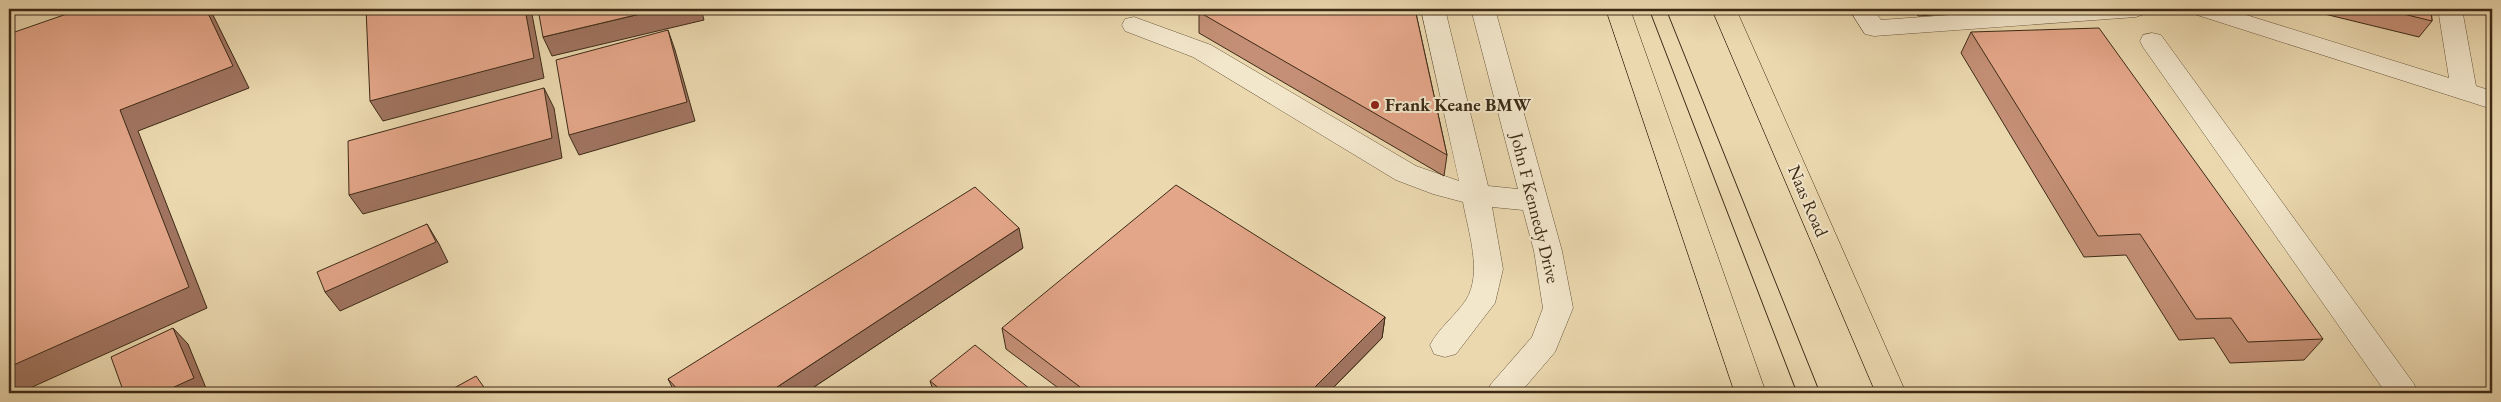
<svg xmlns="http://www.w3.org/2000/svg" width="2501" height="402" viewBox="0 0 2501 402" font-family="'EB Garamond',serif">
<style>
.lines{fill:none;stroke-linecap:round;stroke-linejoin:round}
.minor-casing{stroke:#68563c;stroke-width:1}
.major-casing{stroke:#3c2a16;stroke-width:1}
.minor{fill:#f2e6cb;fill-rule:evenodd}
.major{fill:#ebd8af;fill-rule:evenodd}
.tram{stroke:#3c2a16;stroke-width:1}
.wall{fill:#c48f76;stroke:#3c2a16}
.shaded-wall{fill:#a07460;stroke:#3c2a16}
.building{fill:#e4a689;stroke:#3c2a16}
.poi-dot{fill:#8f2418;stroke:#f2e6cb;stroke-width:2}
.labels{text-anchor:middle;stroke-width:4;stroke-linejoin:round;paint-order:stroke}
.poi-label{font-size:18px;font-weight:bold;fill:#3c2a16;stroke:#f2e6cb;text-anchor:start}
.street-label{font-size:18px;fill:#3c2a16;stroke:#f2e6cb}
</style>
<rect width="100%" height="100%" fill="#ebd8af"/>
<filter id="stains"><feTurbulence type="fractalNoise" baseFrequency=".004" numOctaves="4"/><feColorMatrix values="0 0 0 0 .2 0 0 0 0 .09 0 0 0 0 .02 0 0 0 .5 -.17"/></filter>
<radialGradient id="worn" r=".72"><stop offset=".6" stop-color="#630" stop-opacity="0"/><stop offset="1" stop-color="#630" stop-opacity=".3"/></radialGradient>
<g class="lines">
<defs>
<g id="minor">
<path d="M1421,9H1445L1488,186L1518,189L1471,9H1495L1562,251L1573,308L1555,352L1520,393H1486L1491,384L1532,337L1543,308L1534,251L1523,210L1492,207L1503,269L1495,303L1456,354L1445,357L1434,354L1430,345C1439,328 1455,316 1466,300C1483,273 1468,231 1463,202L1433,194L1396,180L1193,57L1125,31L1122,25L1125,19L1134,17L1211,45L1416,166L1459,181Z"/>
<path d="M1849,9H1873L1881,20L2033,9H2148L2144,14L2136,17L1874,36L1865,34Z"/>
<path d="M2190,9H2227L2449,78L2438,9H2462L2476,86L2492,91V109L2194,14Z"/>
<path d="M2152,33L2161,35L2414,384L2418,393H2386L2143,47L2140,41L2143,35Z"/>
</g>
<g id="major">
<path d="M1606,9H1630L1766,393H1735Z"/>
<path d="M1712,9H1736L1906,393H1876Z"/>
</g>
</defs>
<!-- minor casing -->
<use href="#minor" class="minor-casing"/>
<!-- major casing -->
<use href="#major" class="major-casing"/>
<!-- minor -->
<use href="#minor" class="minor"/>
<!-- major -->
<use href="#major" class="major"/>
<!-- tram -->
<g class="tram">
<path d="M1649,9L1797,393"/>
<path d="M1666,9L1820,393"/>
</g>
</g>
<!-- wall -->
<g class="wall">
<path d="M1210,9H1415L1447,155L1444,176L1199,33V12H1210Z"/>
<path d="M1913,9H2016L1918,16Z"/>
<path d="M2304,9H2431L2432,21L2419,37Z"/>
<path d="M2485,9H2492V46Z"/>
<path d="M1971,32L2323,339L2304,360L2230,363L2214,338L2179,340L2126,255L2084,257L1961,53Z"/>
<path d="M1023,248L805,393H675L668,379Z"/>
<path d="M1385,317L1382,338L1328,393H1065L1006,349L1002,328Z"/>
<path d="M930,381L1035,393H934Z"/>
</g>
<!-- shaded-wall -->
<g class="shaded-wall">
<path d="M206,9H210L249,88L138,131L207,308L19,393H9V367L120,110Z"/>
<path d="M525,9H531L544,78L383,121L370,101Z"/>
<path d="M661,9H701L704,20L552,56L543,37Z"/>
<path d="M668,30L675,50L695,121L579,155L569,135Z"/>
<path d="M544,88L554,108L562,158L363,214L349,195Z"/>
<path d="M427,224L439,244L448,262L340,311L325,292Z"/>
<path d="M1019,228L1023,248L805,393H768Z"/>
<path d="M1385,317L1382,338L1328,393H1309Z"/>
<path d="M173,328L188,344L208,393H161Z"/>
</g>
<!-- building -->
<g class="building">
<path d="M81,9H206L233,66L120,110L189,287L9,367V34Z"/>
<path d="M366,9H525L534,58L370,101Z"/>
<path d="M538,9H661L543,37Z"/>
<path d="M1268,9H1415L1447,155L1199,12H1268Z"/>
<path d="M2383,9H2431L2432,21Z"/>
<path d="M2099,28L2323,339L2248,342L2231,318L2196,319L2140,234L2098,236L1971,32Z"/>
<path d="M668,30L687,102L569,135L556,60Z"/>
<path d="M544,88L552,138L349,195L348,141Z"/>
<path d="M1176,185L1385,317L1309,393H1088L1002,328Z"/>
<path d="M975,187L1019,228L768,393H681L668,379Z"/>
<path d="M427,224L436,242L325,292L317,272Z"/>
<path d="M173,328L194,378L161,393H124L111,357Z"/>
<path d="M975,345L1035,393H945L930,381Z"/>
<path d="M476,376L488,393H445Z"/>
</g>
<!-- markers -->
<circle class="poi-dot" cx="1375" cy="105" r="5"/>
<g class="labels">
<!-- poi labels -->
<g class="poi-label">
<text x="1385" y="111">Frank Keane BMW</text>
</g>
<!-- street labels -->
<g class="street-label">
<text transform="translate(1808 201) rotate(67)" y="6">Naas Road</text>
<text transform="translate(1535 208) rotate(76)" y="6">John F Kennedy Drive</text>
</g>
</g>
<!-- margin -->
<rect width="2501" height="402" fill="none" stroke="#ebd8af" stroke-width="30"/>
<rect x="10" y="10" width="2481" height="382" fill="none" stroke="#3c2a16" stroke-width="2.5"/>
<rect x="15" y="15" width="2471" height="372" fill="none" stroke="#3c2a16"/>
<rect width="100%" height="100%" filter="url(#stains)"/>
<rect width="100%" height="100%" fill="url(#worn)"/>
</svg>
